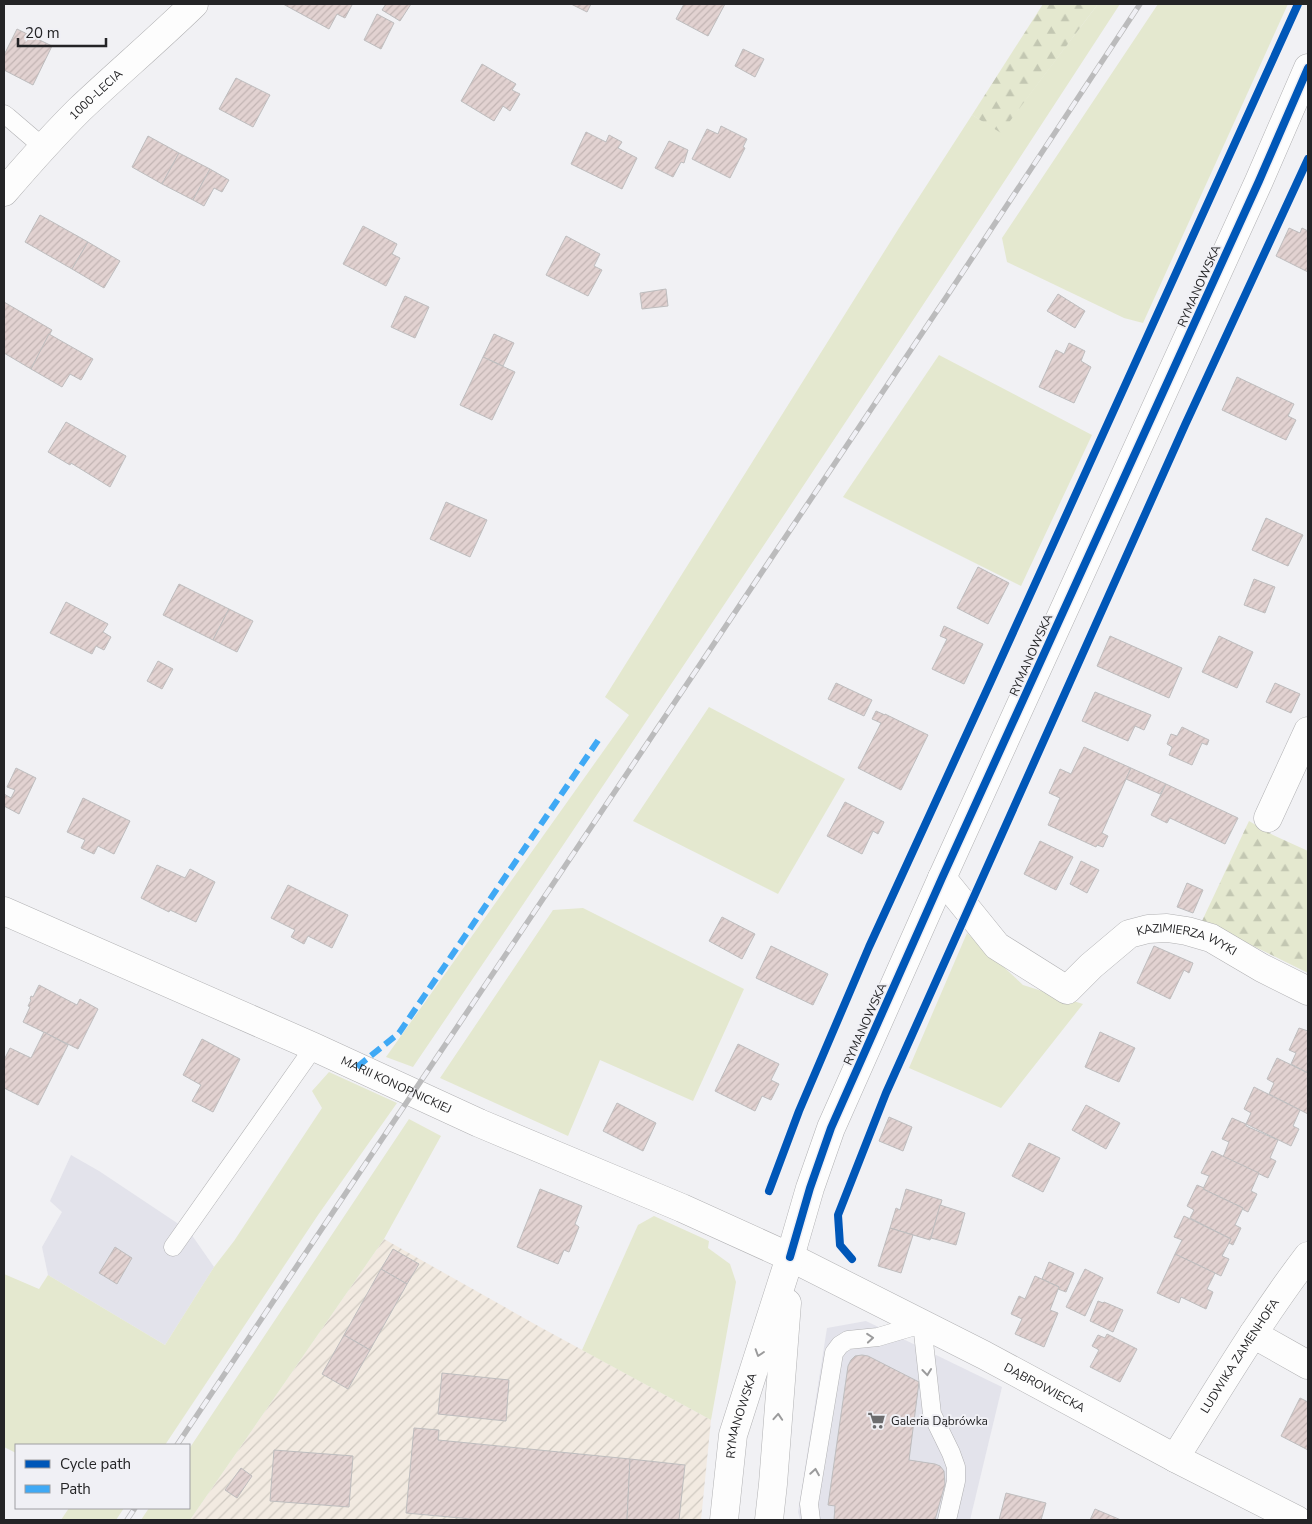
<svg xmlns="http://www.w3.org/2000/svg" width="1312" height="1524" viewBox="0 0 1312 1524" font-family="'Nunito Sans',sans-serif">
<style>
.built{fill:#e3e3eb}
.industrial{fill:url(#industrial-furrows)}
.green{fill:#e4e8cf}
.forest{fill:url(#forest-firs)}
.building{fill:url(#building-hatch);stroke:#bebdbe}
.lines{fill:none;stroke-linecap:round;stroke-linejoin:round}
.service-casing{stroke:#b1b1b3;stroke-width:19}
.minor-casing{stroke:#b1b1b3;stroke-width:29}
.secondary-casing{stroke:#b1b1b3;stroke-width:29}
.service{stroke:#fdfdfd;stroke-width:18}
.minor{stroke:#fdfdfd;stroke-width:28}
.secondary{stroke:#fdfdfd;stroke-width:28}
.rail-casing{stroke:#bbbbbc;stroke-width:5.5}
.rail{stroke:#f0f0f5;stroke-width:4;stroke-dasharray:11;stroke-linecap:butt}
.quiet{stroke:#3fa9f5;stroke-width:6;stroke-dasharray:12 6;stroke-linecap:butt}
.cycleway-casing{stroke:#f0f0f5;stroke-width:11}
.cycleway{stroke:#0057b8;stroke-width:8}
.oneway{stroke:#9b9b9c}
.labels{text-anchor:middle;stroke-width:4;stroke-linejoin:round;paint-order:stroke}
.street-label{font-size:12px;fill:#242426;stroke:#f0f0f5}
.poi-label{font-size:12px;fill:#242426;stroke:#f0f0f5;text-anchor:start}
</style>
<defs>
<pattern id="industrial-furrows" width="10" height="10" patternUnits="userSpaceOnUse" patternTransform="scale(1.25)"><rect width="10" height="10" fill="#f2eae1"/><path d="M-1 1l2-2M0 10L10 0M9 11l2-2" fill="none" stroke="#cfc9c1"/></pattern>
<pattern id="forest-firs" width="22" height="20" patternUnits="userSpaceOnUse" patternTransform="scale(1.25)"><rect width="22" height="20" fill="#e4e8cf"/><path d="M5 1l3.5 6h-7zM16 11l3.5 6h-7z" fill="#c3c7b2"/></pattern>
<pattern id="building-hatch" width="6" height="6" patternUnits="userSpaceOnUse" patternTransform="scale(1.25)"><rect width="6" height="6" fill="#e2d2d1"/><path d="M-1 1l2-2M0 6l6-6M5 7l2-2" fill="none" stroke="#c2b4b3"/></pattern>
</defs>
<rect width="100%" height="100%" fill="#f1f1f4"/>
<!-- built -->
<g class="built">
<path d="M71,1155L99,1171L189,1231L214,1267L165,1345L48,1275L42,1247L62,1212L50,1201Z"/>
<path d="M866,1321L1002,1387L970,1520H800L798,1512L827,1328Z"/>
</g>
<!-- industrial -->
<path class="industrial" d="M384,1239L540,1327L711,1420L701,1520H190Z"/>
<!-- green -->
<g class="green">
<path d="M1098,4H1120C888,361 652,715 413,1067L386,1057L629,715L605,697L899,228L972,115L1001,132Z"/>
<path d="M1158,4H1288L1143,323L1124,318L1007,262L1002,238Z"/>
<path d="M939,355L1092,435L1021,586L843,497Z"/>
<path d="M709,707L845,779L778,894L633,821Z"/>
<path d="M583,908L744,989L693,1101L600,1060L568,1136L440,1078L553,910Z"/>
<path d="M967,933L1023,985L1083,1004L1001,1108L909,1068Z"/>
<path d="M329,1072L397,1103L318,1215L165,1445H16V1453L4,1447V1274L39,1289L48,1275L165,1345L214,1267L234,1241L322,1108L312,1091Z"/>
<path d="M409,1119L441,1136L384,1239L190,1520H141L149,1508H189V1449Z"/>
<path d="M654,1216L709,1241L708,1248L730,1264L736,1282L711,1420L582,1350L638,1225Z"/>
<path d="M69,1508H124L116,1520H61Z"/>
</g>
<!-- forest -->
<g class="forest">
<path d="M1043,4H1098L1001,133L972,115Z"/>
<path d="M1249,821L1273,835L1308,851V973L1202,921Z"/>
</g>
<!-- building -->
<g class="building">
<path d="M283,4H351L352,5L345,18L337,14L329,29Z"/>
<path d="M386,4H411L400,21L382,10Z"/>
<path d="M571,4H591L587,12Z"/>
<path d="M684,4H725L708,36L676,19Z"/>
<path d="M377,14L394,23L381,49L364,40Z"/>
<path d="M17,29L52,46L33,85L4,70V55Z"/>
<path d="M743,49L764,59L755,77L735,66Z"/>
<path d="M482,64L516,84L512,90L520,94L510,111L503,106L494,121L461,101Z"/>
<path d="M236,78L270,95L253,127L219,109Z"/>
<path d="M721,126L747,139L743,147L745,148L730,178L692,159L707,129L718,134Z"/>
<path d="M586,132L606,142L609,135L622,142L618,148L637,158L622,189L571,164Z"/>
<path d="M148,136L179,153L162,184L132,167Z"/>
<path d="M669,141L688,150L684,163L681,162L673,177L655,168Z"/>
<path d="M179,153L210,169L193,200L162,184Z"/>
<path d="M210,169L229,180L222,192L214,188L204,206L193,200Z"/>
<path d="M40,215L88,242L72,269L25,242Z"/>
<path d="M363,226L397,244L392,254L400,258L386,286L343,264Z"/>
<path d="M1289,228L1300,233L1302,228L1308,231V272L1276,256Z"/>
<path d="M566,236L600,254L594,266L602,270L588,296L546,275Z"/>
<path d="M88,242L120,261L104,288L72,269Z"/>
<path d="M666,289L668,306L642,309L640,293Z"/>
<path d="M1058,294L1085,311L1075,328L1047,311Z"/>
<path d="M405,296L429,307L415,338L391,327Z"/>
<path d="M4,302L52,330L31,369L4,353Z"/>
<path d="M49,334L93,359L81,380L70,374L62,387L31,369Z"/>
<path d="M494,334L514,343L503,366L483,357Z"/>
<path d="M1069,343L1085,351L1081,361L1091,367L1074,403L1039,387L1056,350L1064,354Z"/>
<path d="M483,357L515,372L492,420L460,405Z"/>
<path d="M1237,377L1294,404L1288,416L1296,420L1286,440L1222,410Z"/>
<path d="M66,422L126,456L110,487L71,463L70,465L48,452Z"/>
<path d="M446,502L487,520L470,557L430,539Z"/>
<path d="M1266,518L1303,535L1288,566L1252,550Z"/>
<path d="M978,567L1009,583L988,624L957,608Z"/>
<path d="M1254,579L1275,587L1265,613L1244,605Z"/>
<path d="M179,584L229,609L213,640L163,615Z"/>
<path d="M66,602L108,624L103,632L111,637L104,650L96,646L92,654L50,633Z"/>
<path d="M229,609L253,621L237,652L213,640Z"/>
<path d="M944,626L983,644L964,684L932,669L947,639L940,636Z"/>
<path d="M1110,636L1182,668L1169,698L1097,666Z"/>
<path d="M1219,636L1253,652L1237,688L1202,672Z"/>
<path d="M158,661L173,669L162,689L147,681Z"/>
<path d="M836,683L872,700L864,716L828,699Z"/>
<path d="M1275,683L1300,694L1291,713L1266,702Z"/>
<path d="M1095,692L1151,715L1144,730L1135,726L1128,741L1082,721Z"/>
<path d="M876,711L885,715V714L928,735L901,790L858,768L881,723L872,719Z"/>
<path d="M1182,727L1209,740L1207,745L1202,743L1192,765L1169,755L1172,747L1167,744L1171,734L1177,736Z"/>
<path d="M1084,747L1131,768L1102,833L1108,836L1103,847L1097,845L1096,847L1048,825L1060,798L1049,793L1060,769L1071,774Z"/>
<path d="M16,768L36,778L19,814L4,806V794L11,798L15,790L7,787Z"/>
<path d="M1131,768L1166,784L1160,794L1126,779Z"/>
<path d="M1166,784L1238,818L1225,844L1170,818L1167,823L1151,815Z"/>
<path d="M83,798L130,821L114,854L98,846L94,854L81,848L85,840L67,832Z"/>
<path d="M845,802L884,822L878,834L873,831L862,854L827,836Z"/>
<path d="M1040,841L1073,857L1056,890L1024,874Z"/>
<path d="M1081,861L1099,870L1087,893L1070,884Z"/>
<path d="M157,865L185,878L190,869L215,882L196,922L170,910L169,912L141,898Z"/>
<path d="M1187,883L1203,890L1193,913L1177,907Z"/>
<path d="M288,885L348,915L332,948L308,936L304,944L291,937L295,930L271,918Z"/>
<path d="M722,917L755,934L742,959L709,941Z"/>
<path d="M771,946L828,974L813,1005L756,978Z"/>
<path d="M1154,946L1193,963L1189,973L1184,970L1170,999L1137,983Z"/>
<path d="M39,985L77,1005L80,999L98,1009L78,1049L23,1022L30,1007L28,1006L31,1000L30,999L31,996L33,997Z"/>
<path d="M1299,1028L1308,1031V1073L1291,1064L1296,1053L1289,1050Z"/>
<path d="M44,1032L68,1045L38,1105L4,1088V1060L10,1048L31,1058Z"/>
<path d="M1100,1032L1135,1048L1119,1082L1085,1067Z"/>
<path d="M202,1039L240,1059L213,1112L192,1101L201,1085L183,1075Z"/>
<path d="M738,1044L779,1064L771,1080L779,1084L771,1100L762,1096L755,1111L715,1091Z"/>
<path d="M1277,1058L1308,1073V1114L1269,1094L1274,1083L1267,1079Z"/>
<path d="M1254,1087L1300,1110L1293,1126L1299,1129L1291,1146L1246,1124L1251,1113L1244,1109Z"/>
<path d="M617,1103L656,1123L643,1151L603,1131Z"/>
<path d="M1086,1105L1120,1123L1106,1149L1072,1130Z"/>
<path d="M889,1117L912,1127L903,1151L879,1141Z"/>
<path d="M1232,1118L1246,1124V1126L1278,1140L1270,1158L1276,1161L1268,1178L1223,1157L1229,1142L1222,1139Z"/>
<path d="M1029,1143L1060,1158L1043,1192L1012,1176Z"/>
<path d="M1212,1151L1259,1173L1251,1191L1257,1194L1248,1212L1242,1209L1243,1208L1203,1189L1209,1176L1201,1173Z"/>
<path d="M1197,1185L1204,1188L1203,1189L1243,1208L1235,1225L1241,1228L1233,1245L1229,1243L1231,1239L1190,1218L1194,1210L1187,1206Z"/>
<path d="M540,1189L582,1206L575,1224L579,1227L569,1252L564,1250L558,1264L517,1247Z"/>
<path d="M906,1189L942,1200L930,1240L890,1228L896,1208L900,1210Z"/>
<path d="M940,1205L965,1213L956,1245L931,1238Z"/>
<path d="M1184,1216L1231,1239L1222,1256L1229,1259L1221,1276L1175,1254L1182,1240L1174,1237Z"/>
<path d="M890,1228L913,1235L901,1273L878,1266Z"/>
<path d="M115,1247L132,1258L117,1284L99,1273Z"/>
<path d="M393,1249L419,1264L407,1284L381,1269Z"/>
<path d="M1175,1254L1215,1273L1207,1289L1213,1292L1206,1309L1181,1297L1179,1303L1157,1293Z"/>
<path d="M1049,1262L1074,1273L1066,1292L1058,1289L1059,1287L1042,1279Z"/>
<path d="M381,1269L407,1284L370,1350L344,1335Z"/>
<path d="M1085,1269L1103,1278L1085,1316L1066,1307Z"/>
<path d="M1035,1276L1059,1287L1050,1310L1058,1313L1044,1347L1015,1334L1022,1319L1011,1314L1019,1296L1025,1299Z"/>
<path d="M1098,1301L1103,1303L1104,1302L1123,1310L1113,1332L1090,1321Z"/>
<path d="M1107,1334L1137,1349L1120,1382L1090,1367L1099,1350L1092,1346L1098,1335L1105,1338Z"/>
<path d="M344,1335L370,1350L348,1389L322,1374Z"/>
<path d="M862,1355L868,1356L919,1382L909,1460L935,1464L940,1466L944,1471L945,1484L935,1520H834L835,1506L828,1505L848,1366L851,1360L855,1356Z"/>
<path d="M442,1373L509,1380L506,1421L438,1414Z"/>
<path d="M1300,1398L1308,1402V1450L1281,1436Z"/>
<path d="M414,1428L439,1430L438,1440L630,1459L627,1520H482L406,1513Z"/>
<path d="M274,1450L353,1456L349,1507L270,1501Z"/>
<path d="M630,1459L685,1465L679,1520H627Z"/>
<path d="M241,1468L252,1476L237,1498L225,1490Z"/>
<path d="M1006,1493L1046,1503L1041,1520H999Z"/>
<path d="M1095,1509L1121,1520H1090Z"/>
</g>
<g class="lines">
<defs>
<g id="service">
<path d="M4,114L8,117L43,147"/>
<path d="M173,1247L314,1047"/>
<path d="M811,1520L809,1504L834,1353L840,1345L848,1340L878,1337L922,1324L932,1414L951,1453L956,1467V1481L947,1520"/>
</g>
<g id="minor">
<path id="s1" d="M4,192C28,164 53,136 79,110C117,74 157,40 194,4"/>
<path d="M1268,818L1308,731"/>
<path id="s2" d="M942,878L997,946L1067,990L1091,966L1129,934L1148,929L1167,928L1187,931L1211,938L1262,968L1308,991"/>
<path id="s3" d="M4,911L314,1047L479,1123L682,1208L790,1257L984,1355L1175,1458L1297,1520"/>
<path d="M1253,1334L1308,1365"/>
<path id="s4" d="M1175,1458C1218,1390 1259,1320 1308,1256"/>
</g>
<g id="secondary">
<path id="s5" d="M724,1520L733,1435L790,1257L810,1188L831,1128L942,878L1259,181L1308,68"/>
<path d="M769,1520L773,1484L787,1303"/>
</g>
</defs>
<!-- service casing -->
<use href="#service" class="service-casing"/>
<!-- minor casing -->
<use href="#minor" class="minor-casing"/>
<!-- secondary casing -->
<use href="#secondary" class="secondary-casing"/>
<!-- service -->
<use href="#service" class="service"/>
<!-- minor -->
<use href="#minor" class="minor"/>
<!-- secondary -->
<use href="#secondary" class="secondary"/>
<defs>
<g id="rail">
<path d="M177,1445L949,293L1140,4"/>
<path d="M127,1520L135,1508"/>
</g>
</defs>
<!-- rail casing -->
<use href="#rail" class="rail-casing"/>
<!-- rail -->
<use href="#rail" class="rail"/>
<!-- quiet -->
<path class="quiet" d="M357,1067L399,1033L601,736"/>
<defs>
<g id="cycleway">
<path d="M769,1191L799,1111L869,947L991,681L1298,4"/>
<path d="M790,1257L810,1188L831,1128L942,878L1259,181L1308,68"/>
<path d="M852,1259L840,1245L838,1215L886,1093L1185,425L1308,159"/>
</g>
</defs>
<!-- cycleway casing -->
<use href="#cycleway" class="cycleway-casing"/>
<!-- cycleway -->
<use href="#cycleway" class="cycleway"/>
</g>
<!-- one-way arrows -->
<defs><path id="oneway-chevron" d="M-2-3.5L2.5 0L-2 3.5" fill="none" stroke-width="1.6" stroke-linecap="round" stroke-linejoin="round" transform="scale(1.25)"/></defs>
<g class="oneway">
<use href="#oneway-chevron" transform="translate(870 1338) rotate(-5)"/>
<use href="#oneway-chevron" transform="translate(759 1353) rotate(108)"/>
<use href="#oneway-chevron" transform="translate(927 1372) rotate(84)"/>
<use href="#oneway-chevron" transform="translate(778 1417) rotate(-86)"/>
<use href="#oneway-chevron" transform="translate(815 1472) rotate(-81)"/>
</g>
<!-- icons -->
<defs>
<symbol id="supermarket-bare" viewBox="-9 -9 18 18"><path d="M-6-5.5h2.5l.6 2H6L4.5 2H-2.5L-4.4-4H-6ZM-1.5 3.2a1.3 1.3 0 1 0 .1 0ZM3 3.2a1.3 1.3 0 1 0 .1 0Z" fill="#6c6c6e" stroke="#f0f0f5" stroke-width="2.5" paint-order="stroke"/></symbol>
</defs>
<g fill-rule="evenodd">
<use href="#supermarket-bare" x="864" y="1408" width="25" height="25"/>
</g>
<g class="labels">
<!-- street labels -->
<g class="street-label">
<text dy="4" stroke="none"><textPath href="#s1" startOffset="134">1000-LECIA</textPath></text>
<text transform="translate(1199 286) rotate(-66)" y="4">RYMANOWSKA</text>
<text transform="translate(1031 655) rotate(-66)" y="4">RYMANOWSKA</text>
<text dy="4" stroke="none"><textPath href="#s2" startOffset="314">KAZIMIERZA WYKI</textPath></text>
<text transform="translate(865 1024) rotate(-66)" y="4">RYMANOWSKA</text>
<text dy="4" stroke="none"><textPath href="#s3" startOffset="429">MARII KONOPNICKIEJ</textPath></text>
<text dy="4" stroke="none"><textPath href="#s4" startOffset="121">LUDWIKA ZAMENHOFA</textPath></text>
<text dy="4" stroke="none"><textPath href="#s3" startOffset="1145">DĄBROWIECKA</textPath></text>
<text dy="4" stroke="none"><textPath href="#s5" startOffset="106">RYMANOWSKA</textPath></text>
</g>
<!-- poi labels -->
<g class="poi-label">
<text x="891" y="1425">Galeria Dąbrówka</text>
</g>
</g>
<!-- border -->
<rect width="1312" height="1524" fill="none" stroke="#242426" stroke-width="10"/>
<!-- legend -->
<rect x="15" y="1444" width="175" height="65" fill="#f0f0f5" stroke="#9e9ea2"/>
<rect x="25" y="1460" width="25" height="8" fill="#0057b8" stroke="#9e9ea2"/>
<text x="60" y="1469" font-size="15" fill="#242426">Cycle path</text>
<rect x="25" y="1485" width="25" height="8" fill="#3fa9f5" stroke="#9e9ea2"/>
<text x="60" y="1494" font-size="15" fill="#242426">Path</text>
<!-- scale -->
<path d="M18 38v8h88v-8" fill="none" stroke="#242426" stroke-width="2.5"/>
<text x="25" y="38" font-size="15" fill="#242426" stroke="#f0f0f5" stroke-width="4" paint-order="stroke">20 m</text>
</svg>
